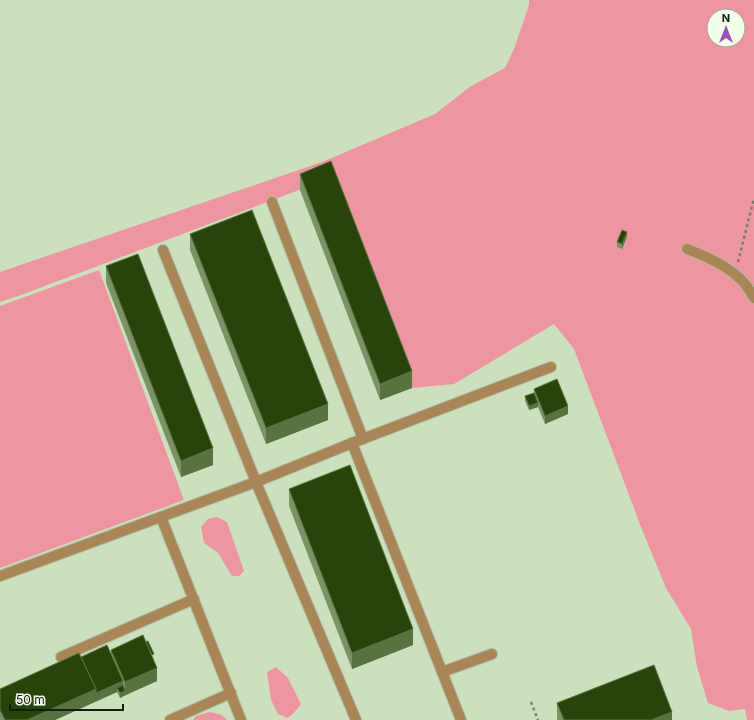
<svg xmlns="http://www.w3.org/2000/svg" width="754" height="720" viewBox="0 0 754 720" font-family="Inter,sans-serif">
<style>
.green{fill:#ee96a0;fill-rule:evenodd}
.lines{fill:none;stroke-linecap:round;stroke-linejoin:round}
.minor-casing{stroke:#abbd9e;stroke-width:12}
.path{stroke:#748169;stroke-width:2.5;stroke-dasharray:3 3;stroke-linecap:butt}
.minor{stroke:#aa8557;stroke-width:10}
.wall{fill:#7a9264}
.shaded-wall{fill:#597340}
.building{fill:#28440b;stroke:#597340}
</style>
<rect width="100%" height="100%" fill="#cce0bd"/>
<!-- green -->
<g class="green">
<path d="M529,0H754V720H747L745,709L729,711L708,703L697,667L691,629L666,588L641,527L574,349L554,324L454,384L412,388L331,178L21,295L0,302V272L322,162L435,114L471,86L505,68L514,49L529,5ZM714,16H738V40H714Z"/>
<path d="M99,270L184,500L0,568V306Z"/>
<path d="M217,517L227,522L244,571L239,576H232L218,553L204,543L201,527L208,519Z"/>
<path d="M276,667L288,678L301,704L292,715L287,718L278,714L271,700L267,672Z"/>
<path d="M210,712L222,715L227,720H193L196,716Z"/>
</g>
<g class="lines">
<defs>
<g id="minor">
<path d="M272,202L363,439"/>
<path d="M687,249C713,259 742,272 754,298"/>
<path d="M163,250L256,482L356,720"/>
<path d="M352,443L461,720"/>
<path d="M161,517L241,720"/>
<path d="M0,576L256,482L352,443L551,367"/>
<path d="M61,657L194,599"/>
<path d="M442,672L492,654"/>
<path d="M170,720L231,693"/>
</g>
</defs>
<!-- minor casing -->
<use href="#minor" class="minor-casing"/>
<!-- path -->
<g class="path">
<path d="M738,262L754,198"/>
<path d="M531,702L538,720"/>
</g>
<!-- minor -->
<use href="#minor" class="minor"/>
</g>
<!-- wall -->
<g class="wall">
<path d="M300,174L412,388L380,400L300,190Z"/>
<path d="M190,234L328,420L266,444L190,250Z"/>
<path d="M627,236L622,249L617,247V242Z"/>
<path d="M106,266L213,465L181,477L106,283Z"/>
<path d="M534,389L568,414L545,424L538,407L529,410L525,401V396L534,393Z"/>
<path d="M289,489L413,645L352,669L289,506Z"/>
<path d="M111,650L154,658H153L157,681L120,698L117,692L55,720H0V689L111,654Z"/>
<path d="M557,703L672,720H557Z"/>
</g>
<!-- shaded-wall -->
<g class="shaded-wall">
<path d="M627,232V236L622,249V244Z"/>
<path d="M412,371V388L380,400V384Z"/>
<path d="M538,403V407L529,410V406Z"/>
<path d="M328,404V420L266,444V428Z"/>
<path d="M568,406V414L545,424V416Z"/>
<path d="M213,448V465L181,477V461Z"/>
<path d="M413,629V645L352,669V653Z"/>
<path d="M157,668V681L125,695V682Z"/>
<path d="M123,681V690L117,688V692L55,720H27L96,689Z"/>
<path d="M125,691V695L120,698V693Z"/>
<path d="M672,712V720H651Z"/>
</g>
<!-- building -->
<g class="building">
<path d="M331,161L412,371L380,384L300,174Z"/>
<path d="M252,210L328,404L266,428L190,234Z"/>
<path d="M622,230L627,232L622,244L617,242Z"/>
<path d="M138,254L213,448L181,461L106,266Z"/>
<path d="M557,379L568,406L545,416L534,389Z"/>
<path d="M534,393L538,403L529,406L525,396Z"/>
<path d="M350,465L413,629L352,653L289,489Z"/>
<path d="M143,635L157,668L125,682L111,650Z"/>
<path d="M148,641L154,654L152,655L146,642Z"/>
<path d="M107,645L123,681L96,693V689L81,657Z"/>
<path d="M79,653L96,689L27,720H5L0,710V689Z"/>
<path d="M654,665L672,712L651,720H564L557,703Z"/>
<path d="M123,685L125,691L120,693L117,688Z"/>
</g>
<!-- north arrow -->
<g transform="translate(726 28)"><circle r="19" fill="#f3fdec" stroke="#9ba494"/>
<path d="M0-3L7 15L0 10L-7 15Z" fill="#9b50c2"/>
<text y="-6" font-size="11" font-weight="bold" text-anchor="middle" fill="#171e11">N</text>
</g>
<!-- scale -->
<path d="M10 704v6h113v-6" fill="none" stroke="#171e11" stroke-width="2"/>
<text x="16" y="704" font-size="12" fill="#171e11" stroke="#f3fdec" stroke-width="3" paint-order="stroke">50 m</text>
</svg>
